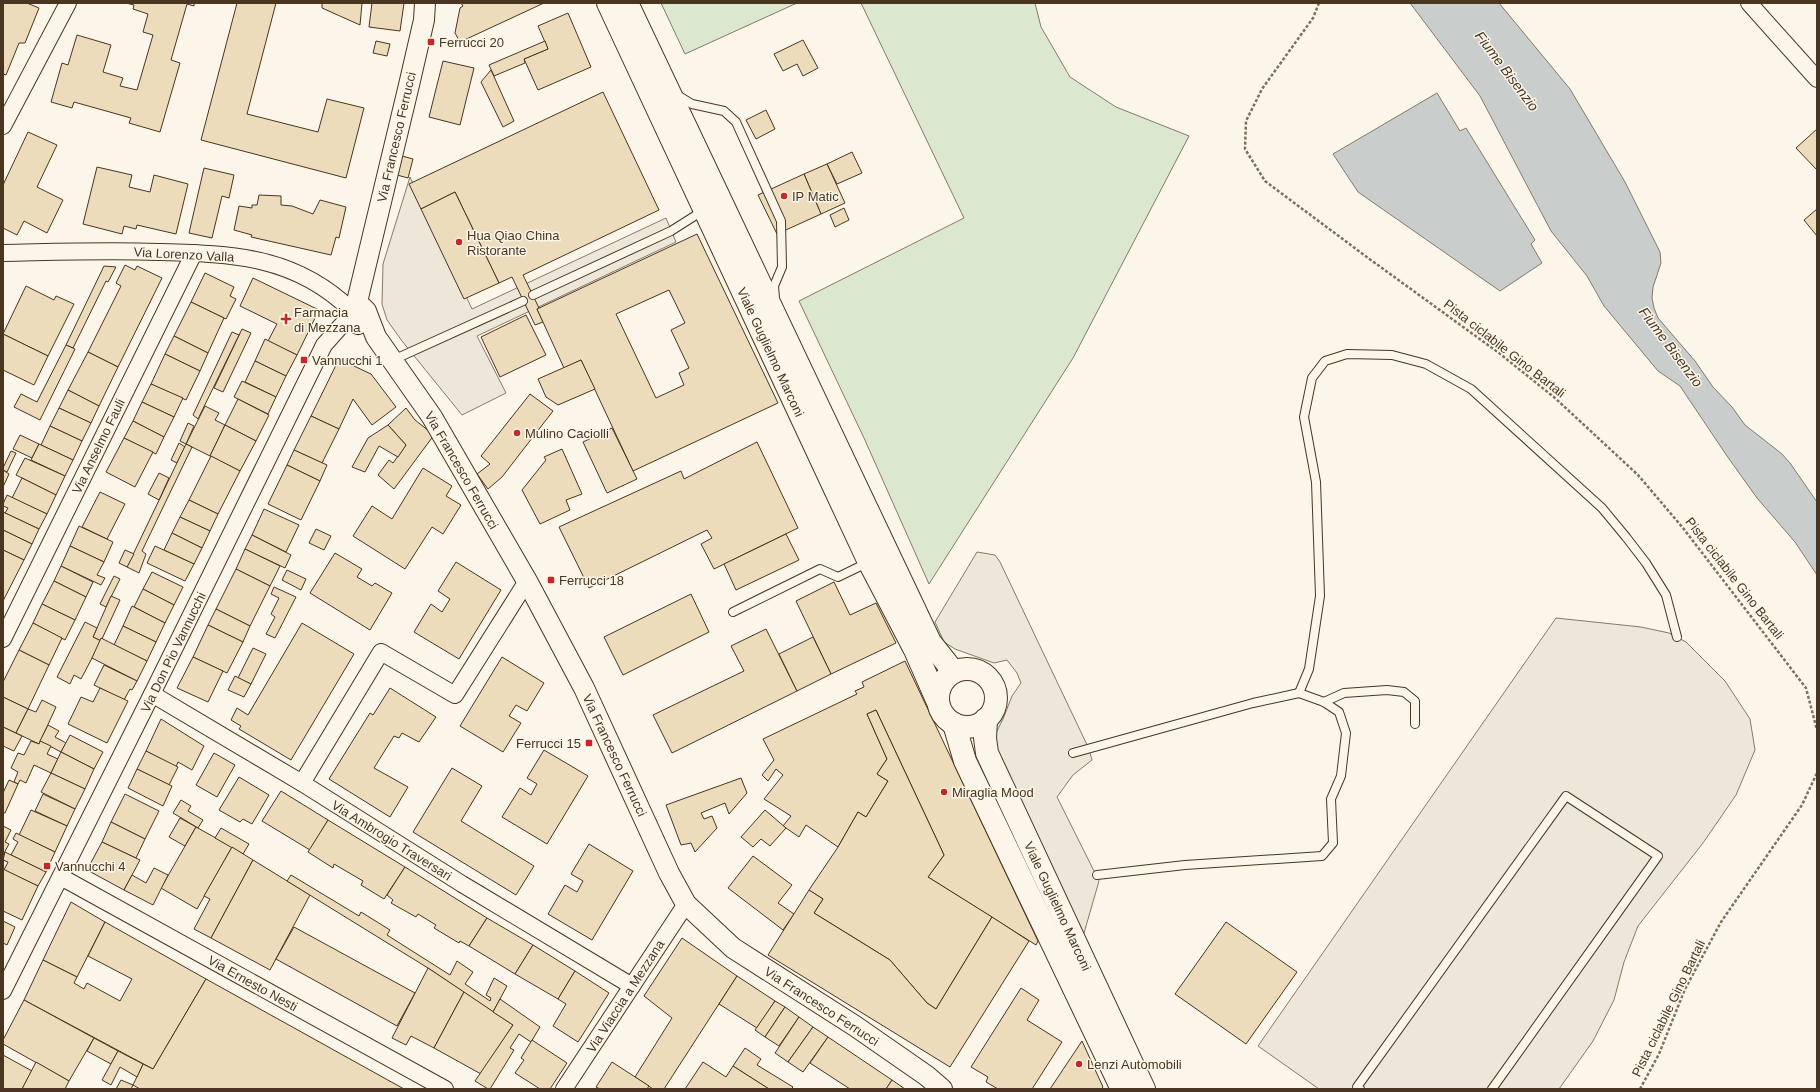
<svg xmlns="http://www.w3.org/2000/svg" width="1820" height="1092" viewBox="0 0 1820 1092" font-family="Helvetica,sans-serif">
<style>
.green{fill:#dce7d0;stroke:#887966}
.parking{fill:#ede7d9;stroke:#887966}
.water{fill:#c9cecd;stroke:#887966}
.building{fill:#ecdcbc;stroke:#4a3520;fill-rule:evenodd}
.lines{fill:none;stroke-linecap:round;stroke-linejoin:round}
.service-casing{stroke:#4a3520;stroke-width:10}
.minor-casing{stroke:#4a3520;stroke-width:18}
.tertiary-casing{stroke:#4a3520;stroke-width:22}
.secondary-casing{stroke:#4a3520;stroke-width:24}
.path{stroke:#7f6f5c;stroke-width:2.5;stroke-dasharray:3 2;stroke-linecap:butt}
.service{stroke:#fbf6e9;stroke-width:8}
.minor{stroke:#fbf6e9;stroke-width:16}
.tertiary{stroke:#fbf6e9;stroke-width:20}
.secondary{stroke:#fbf6e9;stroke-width:22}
.poi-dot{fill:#c62828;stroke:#fbf6e9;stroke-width:1.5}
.labels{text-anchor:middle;stroke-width:3;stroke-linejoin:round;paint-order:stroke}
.poi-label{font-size:13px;fill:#4a3520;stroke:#fbf6e9;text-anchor:start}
.street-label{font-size:13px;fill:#4a3520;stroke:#fbf6e9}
.water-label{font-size:14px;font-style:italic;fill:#4a3520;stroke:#fbf6e9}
</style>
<rect width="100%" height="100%" fill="#fbf6e9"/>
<!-- green -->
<g class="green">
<path d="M661,3H797L685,54Z"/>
<path d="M861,3H1035L1041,27L1070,77L1116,107L1189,136L1073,358L929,584L864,438L799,301L964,218Z"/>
</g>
<!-- parking -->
<g class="parking">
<path d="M410,177L472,309L666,218L676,242L477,336L506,393L462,415L402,341L387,320L382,304L383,264Z"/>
<path d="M977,552L995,555L1000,562L1089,749L1092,760L1073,775L1057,797L1099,881L1082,940L999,764L995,735L1003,719L1012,696L1021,683L1017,673L1007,660L994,663L955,649L944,642L935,622Z"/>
<path d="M1556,618L1641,627L1669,633L1686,642L1725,681L1750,719L1755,750L1736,795L1703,843L1638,926L1624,962L1614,1000L1593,1041L1559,1089H1319L1258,1046Z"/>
</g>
<!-- water -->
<g class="water">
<path d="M1410,3H1499L1570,89L1625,182L1660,252L1661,263L1653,287L1652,298L1654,308L1658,318L1695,361L1713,387L1732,407L1745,425L1782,454L1790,463L1817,502V575L1795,542L1757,498L1727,456L1680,386L1658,371L1604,306L1587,276L1551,231L1480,96Z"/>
<path d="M1437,93L1460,131L1466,128L1535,240L1531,244L1542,263L1500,291L1358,192L1333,154Z"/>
</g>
<!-- building -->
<g class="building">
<path d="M3,3H27L39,8L25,43H19L6,75L3,74Z"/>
<path d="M126,3H194V6L187,4L171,60L180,63L160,132L129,123L131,118L74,102L72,108L51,102L62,63L68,65L77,35L111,45L103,72L123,78L120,86L137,90L153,35L143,32L148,14L133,9L134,5Z"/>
<path d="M237,3H276L247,114L318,132L327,99L364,108L346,178L201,140Z"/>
<path d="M322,3H362L360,25L322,8Z"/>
<path d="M372,3H404L400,31L369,27Z"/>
<path d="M461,3H544L460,42L455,33L460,8L463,6Z"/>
<path d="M568,13L591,67L538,90L524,59L548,49L538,26Z"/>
<path d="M803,40L818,68L803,76L797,64L783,71L774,54Z"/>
<path d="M376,41L390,44L387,56L373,53Z"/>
<path d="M545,41L548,49L524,59L525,63L494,76L489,65Z"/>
<path d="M443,61L474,68L460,125L429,117Z"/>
<path d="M491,70L514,121L503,127L481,82Z"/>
<path d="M603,92L659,210L523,275L539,308L537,309L543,322L535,325L512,277L499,283L455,192L421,209L409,184Z"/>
<path d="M766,110L775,129L756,139L746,120Z"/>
<path d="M1817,129V170L1796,148Z"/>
<path d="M28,132L57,145L37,187L63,200L47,233L24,221L17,235L3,228V185Z"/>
<path d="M852,152L862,173L837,184L827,164Z"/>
<path d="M402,156L413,159L408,178L397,175Z"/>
<path d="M827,164L845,203L821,214L804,174Z"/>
<path d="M97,167L132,175L129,187L150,192L154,175L188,184L176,234L137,225L136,229L124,226L122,234L83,224Z"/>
<path d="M204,168L234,175L229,198L222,196L212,238L189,233Z"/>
<path d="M804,174L821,214L777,234L758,195Z"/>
<path d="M455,192L499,283L464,299L421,209Z"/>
<path d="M259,195L281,196V205L292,206L313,214L320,200L346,207L339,238L336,237L331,255L251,237L252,235L234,230L239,206L252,208V205H257Z"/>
<path d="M844,208L849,220L835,227L830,215Z"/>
<path d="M1817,209V236L1804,220Z"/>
<path d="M697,234L778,403L633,471L581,360L564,368L537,309ZM669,290L685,323L671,330L689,368L679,373L684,385L656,398L616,314Z"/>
<path d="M125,265L135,270L137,266L162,278L118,367L88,352L121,286L116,283Z"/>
<path d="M104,266L116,267L108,282L106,281L73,348L66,345Z"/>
<path d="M205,273L234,287L230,296L236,299L226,319L191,302Z"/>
<path d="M253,278L319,310L297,355L268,341L277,324L240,306Z"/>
<path d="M26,286L54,300L56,296L74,304L48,356L3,334Z"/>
<path d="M191,302L224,318L208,353L174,336Z"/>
<path d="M526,315L546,355L500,377L481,337Z"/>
<path d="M242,329L251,333L223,392L214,388Z"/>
<path d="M232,332L239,335L198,419L193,415Z"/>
<path d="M3,334L48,356L34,385L3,370Z"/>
<path d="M174,336L208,353L200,371L165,354Z"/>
<path d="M265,339L297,355L286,376L255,361Z"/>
<path d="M66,345L75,349L40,420L14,407L21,394L37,402Z"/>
<path d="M88,352L118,367L99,406L68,390Z"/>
<path d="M165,354L200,371L186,400L151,384Z"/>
<path d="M339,359L371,374L396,407L372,425L353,399L339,429L311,416Z"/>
<path d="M581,360L595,389L558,405L546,397L538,379Z"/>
<path d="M255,361L286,376L276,397L245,382Z"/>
<path d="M242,381L276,397L268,414L234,397Z"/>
<path d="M151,384L183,398L174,417L142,402Z"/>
<path d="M68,390L99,406L91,423L59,408Z"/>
<path d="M530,394L553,411L502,477L488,489L477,474L490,464L481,456Z"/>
<path d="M238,399L269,415L256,441L225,425Z"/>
<path d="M142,402L174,417L164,437L133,421Z"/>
<path d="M205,406L219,413L215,420L225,425L210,456L186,444Z"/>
<path d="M59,408L91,423L82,441L50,426Z"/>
<path d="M406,408L415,420L434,435L394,489L378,475L389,460L393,463L406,445L388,425Z"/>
<path d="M311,416L339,429L322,463L294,450Z"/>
<path d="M133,421L164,437L156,454L124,438Z"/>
<path d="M188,423L194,426L186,444L180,441Z"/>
<path d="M225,425L256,441L240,471L210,456Z"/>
<path d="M388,425L406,445L398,457L379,446L365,472L352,467L368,438Z"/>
<path d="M50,426L82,441L73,460L41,445Z"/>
<path d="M612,428L637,479L607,493L583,442Z"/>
<path d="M20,435L39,444L32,458L13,449Z"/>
<path d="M124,438L153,452L135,487L106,472Z"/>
<path d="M757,442L798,528L714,569L701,544L712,538L707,530L589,588L559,527L681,471L684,479Z"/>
<path d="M179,443L185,447L177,463L171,460Z"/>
<path d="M39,444L73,460L65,476L31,460Z"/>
<path d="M186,444L192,447L142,551L146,554L139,573L127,567Z"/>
<path d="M562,449L582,494L566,500L570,510L540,524L522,490L546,460L544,457Z"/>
<path d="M294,450L327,465L320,481L287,465Z"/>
<path d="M11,451L16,453L7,472L3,470V468Z"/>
<path d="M211,456L240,471L218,514L189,500Z"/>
<path d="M25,458L65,476L56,495L16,475Z"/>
<path d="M287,465L320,481L301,520L268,504Z"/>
<path d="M423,468L452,486L446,496L461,505L443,534L432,527L405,569L353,536L372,506L392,519Z"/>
<path d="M3,470L9,474L3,487Z"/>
<path d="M159,473L169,478L159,500L148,494Z"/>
<path d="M22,478L56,495L47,514L12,498Z"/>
<path d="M100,492L125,504L107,539L82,527Z"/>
<path d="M7,495L47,514L39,529L5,513L8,508L3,506V504Z"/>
<path d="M189,500L218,514L210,531L180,517Z"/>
<path d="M264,509L299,525L286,552L252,535Z"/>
<path d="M3,512L39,529L32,544L3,530Z"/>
<path d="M180,517L210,531L202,548L172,533Z"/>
<path d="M79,526L113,542L104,562L70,546Z"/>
<path d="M316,529L331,536L324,550L309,543Z"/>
<path d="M3,530L32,544L24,560L3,550Z"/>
<path d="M172,533L202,548L194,564L164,550Z"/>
<path d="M786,534L799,560L736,590L724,564Z"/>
<path d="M252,535L291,555L285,568L245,549Z"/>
<path d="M70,546L104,562L97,575L105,578L101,585L61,566Z"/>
<path d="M155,546L194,564L185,581L147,563Z"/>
<path d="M245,549L280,566L270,586L236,569Z"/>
<path d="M3,550L24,560L3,601Z"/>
<path d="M125,550L134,554L127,567L119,563Z"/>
<path d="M335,553L362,569L357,577L372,586L375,583L392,593L370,630L310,593Z"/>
<path d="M456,562L501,590L459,659L414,632L431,604L442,612L450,599L438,591Z"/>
<path d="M61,566L93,582L86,597L54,581Z"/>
<path d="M236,569L270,586L250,626L216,609Z"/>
<path d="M287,570L306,579L301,590L282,580Z"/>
<path d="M152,572L183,587L174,605L143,589Z"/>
<path d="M114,576L120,579L106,607L100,604Z"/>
<path d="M54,581L86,597L75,620L42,604Z"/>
<path d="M834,582L850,615L876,603L896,643L831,674L796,601Z"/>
<path d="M274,587L296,597L275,638L266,634L275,617L271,614L279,598L271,594Z"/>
<path d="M143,589L174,605L165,623L134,607Z"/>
<path d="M691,594L709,632L623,675L604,637Z"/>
<path d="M111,596L120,600L101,641L93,637Z"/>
<path d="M42,604L75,620L65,640L33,623Z"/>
<path d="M132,606L165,623L156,642L123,626Z"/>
<path d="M216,609L250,626L243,642L208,625Z"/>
<path d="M85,622L97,628L93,637L101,641L81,679L74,675L70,684L57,677Z"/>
<path d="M33,623L62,638L49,665L19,650Z"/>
<path d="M302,623L354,654L291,760L239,729L241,726L231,720L237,708L248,715Z"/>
<path d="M208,625L243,642L227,673L193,657Z"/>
<path d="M123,626L156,642L147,661L114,645Z"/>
<path d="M766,629L797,691L672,753L653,715L744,671L731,646Z"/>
<path d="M813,637L831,674L797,691L779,654Z"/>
<path d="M101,638L147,661L137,681L92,658Z"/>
<path d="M253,648L266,654L251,684L238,678Z"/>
<path d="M19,650L49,665L28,709L3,697V682Z"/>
<path d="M193,657L223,671L208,702L177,688Z"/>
<path d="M502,657L544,683L527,711L516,705L509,716L521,723L503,752L460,726Z"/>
<path d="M905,661L1038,941L1036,945L928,877L944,855L876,710L867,714L887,759L877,774L888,781L866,817L858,812L838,847L806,825L799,837L786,828L783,826L791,816L764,799L783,775L776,769L768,781L762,775L774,760L763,739L857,694L855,691L864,687L862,682Z"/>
<path d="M104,665L137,681L132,690L130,689L124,700L94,685Z"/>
<path d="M235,676L251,684L244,697L228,690Z"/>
<path d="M100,688L128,701L107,743L68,724L81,697L93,702Z"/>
<path d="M390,688L436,717L419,742L402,733L399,738L394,736L374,768L408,787L390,817L329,779L370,713L373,715Z"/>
<path d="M3,697L28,709L16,733L3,727Z"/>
<path d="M42,700L56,707L39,744L16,733L28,709L36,712Z"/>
<path d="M876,710L944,855L928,877L992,917L936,1009L927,1003L890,960L814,913L823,899L809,890L838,847L858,812L866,817L888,781L877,774L887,759L867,714Z"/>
<path d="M161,719L204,746L192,770L178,762L176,767L146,751Z"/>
<path d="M48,725L59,731L55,737L66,743L61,752L40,741Z"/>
<path d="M3,727L22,736L14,751L3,746Z"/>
<path d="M70,735L103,752L94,769L61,752Z"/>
<path d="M31,741L39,744L40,741L51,746L47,754L58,759L51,773L34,765L26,783L20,780L18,784L14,782L18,772L11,768L18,753L24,755Z"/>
<path d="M544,750L588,776L547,844L502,817L520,788L531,795L537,784L527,778Z"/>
<path d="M146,751L178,767L169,785L137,769Z"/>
<path d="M61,752L94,769L85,789L51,773Z"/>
<path d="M214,753L235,765L217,797L196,785Z"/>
<path d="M452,768L482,786L461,821L534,866L516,895L413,832Z"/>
<path d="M137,769L172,786L163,806L128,788Z"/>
<path d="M51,773L85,789L75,809L41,792Z"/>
<path d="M239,777L269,795L252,824L243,819L240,822L219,810Z"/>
<path d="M741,778L747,793L729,814L725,803L701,813L704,819L712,816L717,828L695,852L691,843L681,845L666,805Z"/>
<path d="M9,780L18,784L5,813H3V793Z"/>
<path d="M281,791L328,820L310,850L262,821Z"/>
<path d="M43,794L75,809L67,826L35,811Z"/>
<path d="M125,794L159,811L145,839L111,822Z"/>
<path d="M181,800L191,806L188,811L203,820L198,828L173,813Z"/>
<path d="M31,810L67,826L55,852L19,835Z"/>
<path d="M765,810L786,828L770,846L761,839L753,847L741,837Z"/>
<path d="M180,818L196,827L185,846L169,837Z"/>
<path d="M328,820L405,867L384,899L361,885L363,881L334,864L333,868L308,852Z"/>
<path d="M111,822L145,839L136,858L102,842Z"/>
<path d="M3,826L11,830L5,842L9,844L3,855Z"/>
<path d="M196,827L232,847L197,909L161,888Z"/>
<path d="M221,828L249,844L243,854L215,838Z"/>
<path d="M16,833L55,852L46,872L11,855L18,842L13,839Z"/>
<path d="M102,842L140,860L124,890L87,870Z"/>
<path d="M589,844L633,871L592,940L548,914L565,885L577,892L583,881L571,874Z"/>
<path d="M232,847L253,860L211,938L194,929L210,899L204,896Z"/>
<path d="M5,852L46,872L38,886L4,870L8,862L3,860Z"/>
<path d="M753,856L792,885L778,903L794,914L783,930L728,888Z"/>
<path d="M253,860L310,895L270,970L211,938Z"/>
<path d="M405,867L487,918L469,946L460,941L459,943L434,928L436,925L418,914L416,917L391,903L393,900L387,895Z"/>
<path d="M154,868L168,875L153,905L124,890L132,875L146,883Z"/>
<path d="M3,869L38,886L22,920L3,911Z"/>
<path d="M291,875L359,916L361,912L390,930L387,935L450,975L457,961L473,972L465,984L490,1001L491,998L486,995L494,978L507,986L493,1012L428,968L287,881Z"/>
<path d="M809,890L823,899L814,913L890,960L927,1003L936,1009L992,917L1029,941L950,1067L768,955Z"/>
<path d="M71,902L105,922L77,977L43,960Z"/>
<path d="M487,918L533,945L515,974L469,946Z"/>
<path d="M3,921L15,927L7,945L3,943Z"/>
<path d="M105,922L206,979L153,1069L24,1000L43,960L77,977L74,983L84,989L87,983L120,1001L132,979L88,956Z"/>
<path d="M1226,922L1297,972L1246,1044L1175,994Z"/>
<path d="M294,927L415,993L397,1026L276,959Z"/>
<path d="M682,938L737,976L664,1089H653L635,1077L672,1018L644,996Z"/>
<path d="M533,945L575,971L558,999L515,974Z"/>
<path d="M428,968L464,992L434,1048L411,1036L406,1045L392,1038Z"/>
<path d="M575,971L609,993L578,1042L553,1026L566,1004L558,999Z"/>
<path d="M737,976L775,1001L757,1028L719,1004Z"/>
<path d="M206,979L404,1089H140L133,1085L143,1064L153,1069Z"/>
<path d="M1021,988L1039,1000L1027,1020L1062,1042L1032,1089H998L986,1082L988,1077L971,1067Z"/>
<path d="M464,992L513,1025L481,1074L434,1048Z"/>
<path d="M500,999L540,1027L531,1042L519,1034L510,1048L514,1050L490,1089H488L475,1081L513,1025L493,1012Z"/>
<path d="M24,1000L94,1038L69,1081L3,1044V1040Z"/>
<path d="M775,1001L785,1007L765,1037L755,1030Z"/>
<path d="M785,1007L799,1017L779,1046L765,1037Z"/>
<path d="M799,1017L813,1027L788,1062L775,1053Z"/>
<path d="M813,1027L828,1037L803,1072L788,1062Z"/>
<path d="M828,1037L892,1080L886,1089H850L810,1063Z"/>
<path d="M94,1038L118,1051L111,1064L87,1051Z"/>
<path d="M532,1040L567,1063L550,1089H540L515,1073L524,1060L521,1058Z"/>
<path d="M1082,1041L1103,1087L1101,1089H1050Z"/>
<path d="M745,1048L761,1059L757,1065L793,1087L791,1089H769L733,1066Z"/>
<path d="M118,1051L143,1064L137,1077L120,1067L111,1085L102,1080Z"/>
<path d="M3,1055L32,1071L22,1089H3Z"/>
<path d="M36,1062L69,1081L65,1089H22Z"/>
<path d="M612,1062L649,1086L647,1089H600L596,1087Z"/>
<path d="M703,1062L726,1077L733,1066L769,1089H685Z"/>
<path d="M121,1080L133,1085L131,1089H116Z"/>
<path d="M892,1080L905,1089H886Z"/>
</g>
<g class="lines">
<defs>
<g id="service">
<path d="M677,95L692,104L724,111L736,122L781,221L782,267L774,286L775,298"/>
<path d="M533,295L671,231L704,210"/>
<path d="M393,360L523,301"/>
<path d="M733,612L820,569L838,577L869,562"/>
<path d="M1299,693L1309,669L1320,596L1316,482L1304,417L1312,378L1325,361L1347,354L1392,355L1426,364L1471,389L1602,508L1626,537L1646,563L1666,595L1677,637"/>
<path d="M1324,702L1344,693L1387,690L1404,692L1415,701V724"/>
<path d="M1073,753L1253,703L1299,693L1324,702L1339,712L1346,733L1341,776L1331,799L1333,843L1322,856L1185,865L1097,875"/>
<path d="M1360,1089L1357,1087L1566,796L1658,856L1492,1089"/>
</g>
<g id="minor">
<path d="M1749,3L1817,79"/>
<path d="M3,126L68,3"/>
<path d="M3,253C55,252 107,250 158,252C232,254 294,255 351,310"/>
<path d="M3,639L194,253"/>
<path d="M152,694L302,783L462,884L632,986"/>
<path d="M302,783L381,652L455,695L527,581"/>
<path d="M61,877L445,1089"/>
<path d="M3,991L152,694L324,345L349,317"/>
<path d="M564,1089L686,904"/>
</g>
<g id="tertiary">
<path d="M356,306L409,85L424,20L425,3"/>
<path d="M367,314L365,320L358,324L350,319L349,314L354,307H362L366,311L376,337L432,417L527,581L584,688L669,873L686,904L733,948L855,1026L927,1076L942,1089"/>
</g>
<g id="secondary">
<path d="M608,3L869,562L915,650L937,700"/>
<path d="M627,3L930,642L953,671"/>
<circle cx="967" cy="698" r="29"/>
<path d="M986,719L985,738L987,753L1144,1089"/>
<path d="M954,724L965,761L1122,1089"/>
</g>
</defs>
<!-- service casing -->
<use href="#service" class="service-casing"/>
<!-- minor casing -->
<use href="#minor" class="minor-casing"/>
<!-- tertiary casing -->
<use href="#tertiary" class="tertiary-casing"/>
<!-- secondary casing -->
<use href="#secondary" class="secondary-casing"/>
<!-- path -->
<g class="path">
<path d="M1319,3L1313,18L1262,89L1246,121L1245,149L1265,181L1364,255L1499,353L1555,398L1638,475L1683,528L1806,688L1817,730"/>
<path d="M1640,1089L1659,1054L1685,989L1721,922L1802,805L1817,773"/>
</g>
<!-- service -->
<use href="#service" class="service"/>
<!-- minor -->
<use href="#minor" class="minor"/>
<!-- tertiary -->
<use href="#tertiary" class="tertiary"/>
<!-- secondary -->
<use href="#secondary" class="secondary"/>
</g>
<!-- markers -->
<g class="poi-dot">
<rect x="427" y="38" width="8" height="8" rx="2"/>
<circle cx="784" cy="196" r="4"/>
<circle cx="459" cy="242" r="4"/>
<path d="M284 313h4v4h4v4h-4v4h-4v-4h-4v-4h4z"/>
<rect x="300" y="356" width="8" height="8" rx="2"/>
<circle cx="517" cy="433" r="4"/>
<rect x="547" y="576" width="8" height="8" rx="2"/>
<rect x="585" y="739" width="8" height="8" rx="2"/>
<circle cx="944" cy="792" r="4"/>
<rect x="43" y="862" width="8" height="8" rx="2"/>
<circle cx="1079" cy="1064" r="4"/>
</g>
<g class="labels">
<!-- poi labels -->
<g class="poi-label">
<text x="439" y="47">Ferrucci 20</text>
<text x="792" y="201">IP Matic</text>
<text x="467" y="240">Hua Qiao China<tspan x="467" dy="15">Ristorante</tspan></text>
<text x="294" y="317">Farmacia<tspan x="294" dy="15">di Mezzana</tspan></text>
<text x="312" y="365">Vannucchi 1</text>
<text x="525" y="438">Mulino Caciolli</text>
<text x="559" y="585">Ferrucci 18</text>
<text x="581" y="748" text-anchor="end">Ferrucci 15</text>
<text x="952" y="797">Miraglia Mood</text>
<text x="55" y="871">Vannucchi 4</text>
<text x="1087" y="1069">Lenzi Automobili</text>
</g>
<!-- street labels -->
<g class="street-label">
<text transform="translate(396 137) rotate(-77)" y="5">Via Francesco Ferrucci</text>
<text transform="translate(184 254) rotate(3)" y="5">Via Lorenzo Valla</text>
<text transform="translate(1505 348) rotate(38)" y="5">Pista ciclabile Gino Bartali</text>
<text transform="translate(771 352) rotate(65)" y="5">Viale Guglielmo Marconi</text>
<text transform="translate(98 446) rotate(-64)" y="5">Via Anselmo Fauli</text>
<text transform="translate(462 470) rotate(60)" y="5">Via Francesco Ferrucci</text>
<text transform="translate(1735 578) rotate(52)" y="5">Pista ciclabile Gino Bartali</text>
<text transform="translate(173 652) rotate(-64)" y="5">Via Don Pio Vannucchi</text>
<text transform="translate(615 755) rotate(65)" y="5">Via Francesco Ferrucci</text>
<text transform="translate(392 840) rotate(32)" y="5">Via Ambrogio Traversari</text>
<text transform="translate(1058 906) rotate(65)" y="5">Viale Guglielmo Marconi</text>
<text transform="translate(253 983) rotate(29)" y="5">Via Ernesto Nesti</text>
<text transform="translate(625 996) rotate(-57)" y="5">Via Viaccia a Mezzana</text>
<text transform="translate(822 1006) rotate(33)" y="5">Via Francesco Ferrucci</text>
<text transform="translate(1668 1008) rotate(-64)" y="5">Pista ciclabile Gino Bartali</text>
</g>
<!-- water labels -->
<g class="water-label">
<text transform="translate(1507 71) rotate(53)" y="5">Fiume Bisenzio</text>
<text transform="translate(1671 347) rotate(53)" y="5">Fiume Bisenzio</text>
</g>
</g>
<!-- border -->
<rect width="1820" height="1092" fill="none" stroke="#4a3520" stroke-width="8"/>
</svg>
